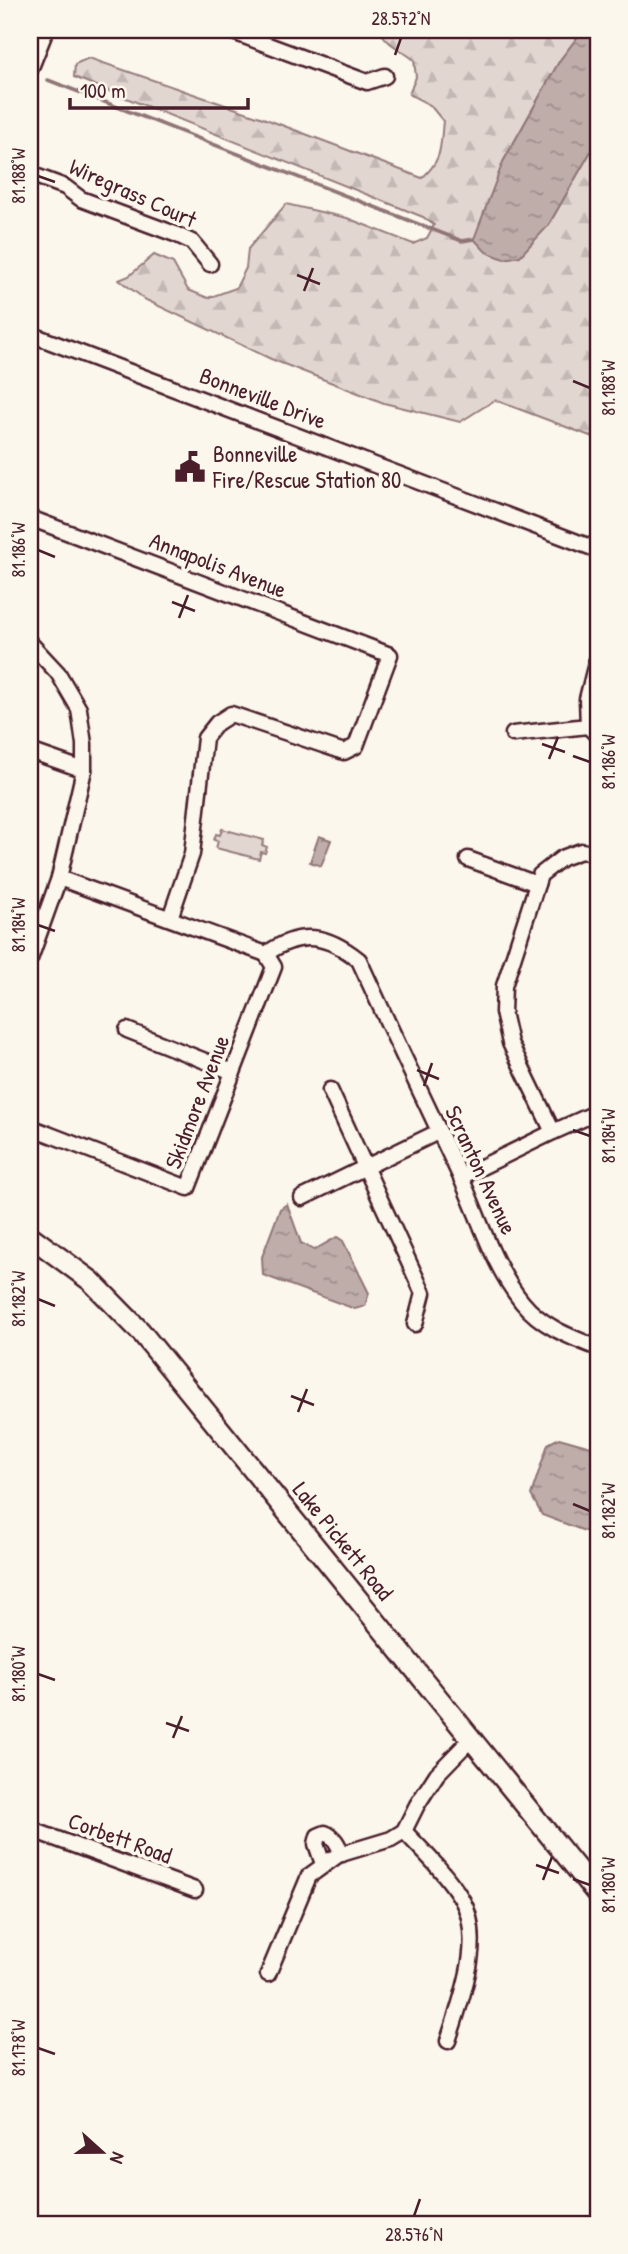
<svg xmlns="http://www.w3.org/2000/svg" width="628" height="2254" viewBox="0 0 628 2254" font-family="'Patrick Hand',sans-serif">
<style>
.green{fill:#e2d7d0;stroke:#967b7e;stroke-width:2}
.forest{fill:url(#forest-firs);stroke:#967b7e;stroke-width:2}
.water{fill:url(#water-ripples);stroke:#907477;stroke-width:2}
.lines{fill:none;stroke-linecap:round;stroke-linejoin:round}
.stream{stroke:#907477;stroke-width:3.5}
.minor-casing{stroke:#4a1f2b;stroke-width:19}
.major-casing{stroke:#4a1f2b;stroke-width:24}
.minor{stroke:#fbf7ec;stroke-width:14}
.major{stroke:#fbf7ec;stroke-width:19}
.ticks{fill:none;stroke:#4a1f2b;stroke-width:2.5}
.labels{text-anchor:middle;stroke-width:7;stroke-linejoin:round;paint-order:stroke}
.street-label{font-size:23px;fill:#4a1f2b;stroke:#fbf7ec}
.poi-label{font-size:23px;fill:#4a1f2b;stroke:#fbf7ec;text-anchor:start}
.neatline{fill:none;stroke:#4a1f2b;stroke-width:2.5}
.ticks-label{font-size:18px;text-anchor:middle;fill:#4a1f2b}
</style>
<defs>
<pattern id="forest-firs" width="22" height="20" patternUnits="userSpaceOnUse" patternTransform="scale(1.75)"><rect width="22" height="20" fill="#e2d7d0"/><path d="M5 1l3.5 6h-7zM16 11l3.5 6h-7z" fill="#c3b8b3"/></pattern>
<pattern id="water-ripples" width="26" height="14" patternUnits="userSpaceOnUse" patternTransform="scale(1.75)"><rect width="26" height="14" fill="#bfadaa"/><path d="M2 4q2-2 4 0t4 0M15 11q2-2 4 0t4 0" fill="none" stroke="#9d8c8b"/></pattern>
</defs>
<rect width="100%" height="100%" fill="#fbf7ec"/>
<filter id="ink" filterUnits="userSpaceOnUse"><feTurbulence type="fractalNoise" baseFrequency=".0143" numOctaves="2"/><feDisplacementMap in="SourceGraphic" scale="14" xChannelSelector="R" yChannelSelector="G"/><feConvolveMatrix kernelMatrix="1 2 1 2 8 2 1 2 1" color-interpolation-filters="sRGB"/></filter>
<g filter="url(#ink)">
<!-- green -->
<path class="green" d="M222,829L264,840L262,845L267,847L265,853L261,852L259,859L216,848L218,841L214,840L216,834L220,835Z"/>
<!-- forest -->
<path class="forest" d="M380,30H583L560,60L503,162L548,226L598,139V439L495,400L460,422L384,403L271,359L146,300L119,280L129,276L154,255L173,263L188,290L208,298L236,288L246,268L248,249L286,204L347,218L413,244L427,238L434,225L423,217L74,77L75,64L89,58L263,118L422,178C443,159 440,148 443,121L430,105L409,94L416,77L414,60C402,50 385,43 380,30Z"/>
<!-- water -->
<g class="water">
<path d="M583,30H598V139L548,226L520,256L504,259L486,252L474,239L503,162L560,60Z"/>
<path d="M319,836L331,840L321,866L310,862Z"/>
<path d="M287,1204L301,1243L314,1250L337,1237L343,1241L369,1293L365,1306L355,1309L263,1275L262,1257L280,1209Z"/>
<path d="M559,1438L598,1449V1536L542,1515L531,1495L548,1444Z"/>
</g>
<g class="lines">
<!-- stream -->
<path class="stream" d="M48,80L462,241L474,239"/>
<defs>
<g id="minor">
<path d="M228,30L367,82L385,76"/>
<path d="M30,70L46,30"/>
<path d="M30,174L65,187L81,199L175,234L192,242L210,264"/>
<path d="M30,334L598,550"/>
<path d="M30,518L390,655L356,746L344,752L231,714L217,723L205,738L192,854L170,918"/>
<path d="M30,643L58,673L79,709L84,744V770L59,878L30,959"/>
<path d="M598,655L587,699L588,726L598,736"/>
<path d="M513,734L588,726"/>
<path d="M30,751L84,770"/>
<path d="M468,859L537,884"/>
<path d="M59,878L266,954"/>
<path d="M266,954C301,929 328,935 359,960C392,1033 427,1105 461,1178C480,1219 493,1266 522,1302C541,1326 570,1337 598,1348"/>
<path d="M127,1030L233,1072"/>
<path d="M330,1090L423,1293L415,1324"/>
<path d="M30,1127L188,1188L274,967L266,954"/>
<path d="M553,1132L510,1043L503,1012L504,986L540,875L562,858L581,851L598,854"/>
<path d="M461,1177L553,1132L598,1112"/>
<path d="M302,1198L438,1132"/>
<path d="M30,1829L195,1890"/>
<path d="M404,1831C424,1852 446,1873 461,1898C486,1939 461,1999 448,2041"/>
<path d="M323,1864L316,1844L318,1836L325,1833C335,1837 338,1845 342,1854"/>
<path d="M268,1974L309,1876L338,1855L391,1839L404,1831L417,1805L437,1774L471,1739"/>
</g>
<path id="major" d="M30,1236L91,1281L141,1332L598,1895"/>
</defs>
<!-- minor casing -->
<use href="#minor" class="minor-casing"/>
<!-- major casing -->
<use href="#major" class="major-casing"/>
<!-- minor -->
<use href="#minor" class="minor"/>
<!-- major -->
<use href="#major" class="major"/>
</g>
</g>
<!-- ticks -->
<path class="ticks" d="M395,55L401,38M38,176L55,182M297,275L320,284M304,291L313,268M573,381L590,388M38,550L55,557M172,602L195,611M179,618L188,595M542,744L565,752M573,756L590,762M549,759L558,737M38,925L55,931M417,1070L439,1079M424,1086L432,1063M573,1130L590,1136M38,1299L55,1306M291,1396L314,1405M298,1412L307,1389M573,1504L590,1511M38,1674L55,1680M166,1723L189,1731M173,1738L182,1716M536,1865L559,1873M573,1879L590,1885M543,1880L552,1857M38,2048L55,2054M414,2216L420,2199"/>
<!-- icons -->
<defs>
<symbol id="civic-bare" viewBox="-9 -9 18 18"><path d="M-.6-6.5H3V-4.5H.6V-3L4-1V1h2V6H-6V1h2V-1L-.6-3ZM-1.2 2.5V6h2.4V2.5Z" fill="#4a1f2b" stroke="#fbf7ec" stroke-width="2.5" paint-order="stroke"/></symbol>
</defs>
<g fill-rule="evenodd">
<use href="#civic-bare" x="168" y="445" width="44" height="44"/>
</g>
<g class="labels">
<!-- street labels -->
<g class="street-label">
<text transform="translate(133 193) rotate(24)" y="8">Wiregrass Court</text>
<text transform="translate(263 398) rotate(21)" y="8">Bonneville Drive</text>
<text transform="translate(218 565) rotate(21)" y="8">Annapolis Avenue</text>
<text transform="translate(197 1102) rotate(-69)" y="8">Skidmore Avenue</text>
<text transform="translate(481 1170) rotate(65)" y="8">Scranton Avenue</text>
<text transform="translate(343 1541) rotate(51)" y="8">Lake Pickett Road</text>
<text transform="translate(120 1838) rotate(20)" y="8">Corbett Road</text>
</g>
<!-- poi labels -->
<g class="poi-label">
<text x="213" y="462">Bonneville<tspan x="213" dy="26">Fire/Rescue Station 80</tspan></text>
</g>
</g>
<!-- margin -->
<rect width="628" height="2254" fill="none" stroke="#fbf7ec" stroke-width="77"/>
<!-- north arrow -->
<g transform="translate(102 2152) rotate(111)" stroke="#fbf7ec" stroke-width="5" paint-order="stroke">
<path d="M0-5L12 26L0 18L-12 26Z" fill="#4a1f2b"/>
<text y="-10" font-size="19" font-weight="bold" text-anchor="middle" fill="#4a1f2b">N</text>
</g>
<!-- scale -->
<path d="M70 98v10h178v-10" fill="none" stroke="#4a1f2b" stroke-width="3.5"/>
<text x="80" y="98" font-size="21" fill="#4a1f2b" stroke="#fbf7ec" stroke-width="5" paint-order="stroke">100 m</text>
<rect x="38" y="38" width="552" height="2178" class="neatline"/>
<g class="ticks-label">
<text x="401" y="25">28.572°N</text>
<text transform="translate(19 176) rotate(-90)" y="6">81.188°W</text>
<text transform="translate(609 388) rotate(-90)" y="6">81.188°W</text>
<text transform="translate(19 550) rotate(-90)" y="6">81.186°W</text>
<text transform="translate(609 762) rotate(-90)" y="6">81.186°W</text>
<text transform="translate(19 925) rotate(-90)" y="6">81.184°W</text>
<text transform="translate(609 1136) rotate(-90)" y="6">81.184°W</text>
<text transform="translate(19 1299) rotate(-90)" y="6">81.182°W</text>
<text transform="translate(609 1511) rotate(-90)" y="6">81.182°W</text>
<text transform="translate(19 1674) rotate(-90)" y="6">81.180°W</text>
<text transform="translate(609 1885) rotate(-90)" y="6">81.180°W</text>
<text transform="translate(19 2048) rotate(-90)" y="6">81.178°W</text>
<text x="414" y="2241">28.576°N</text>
</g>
</svg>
